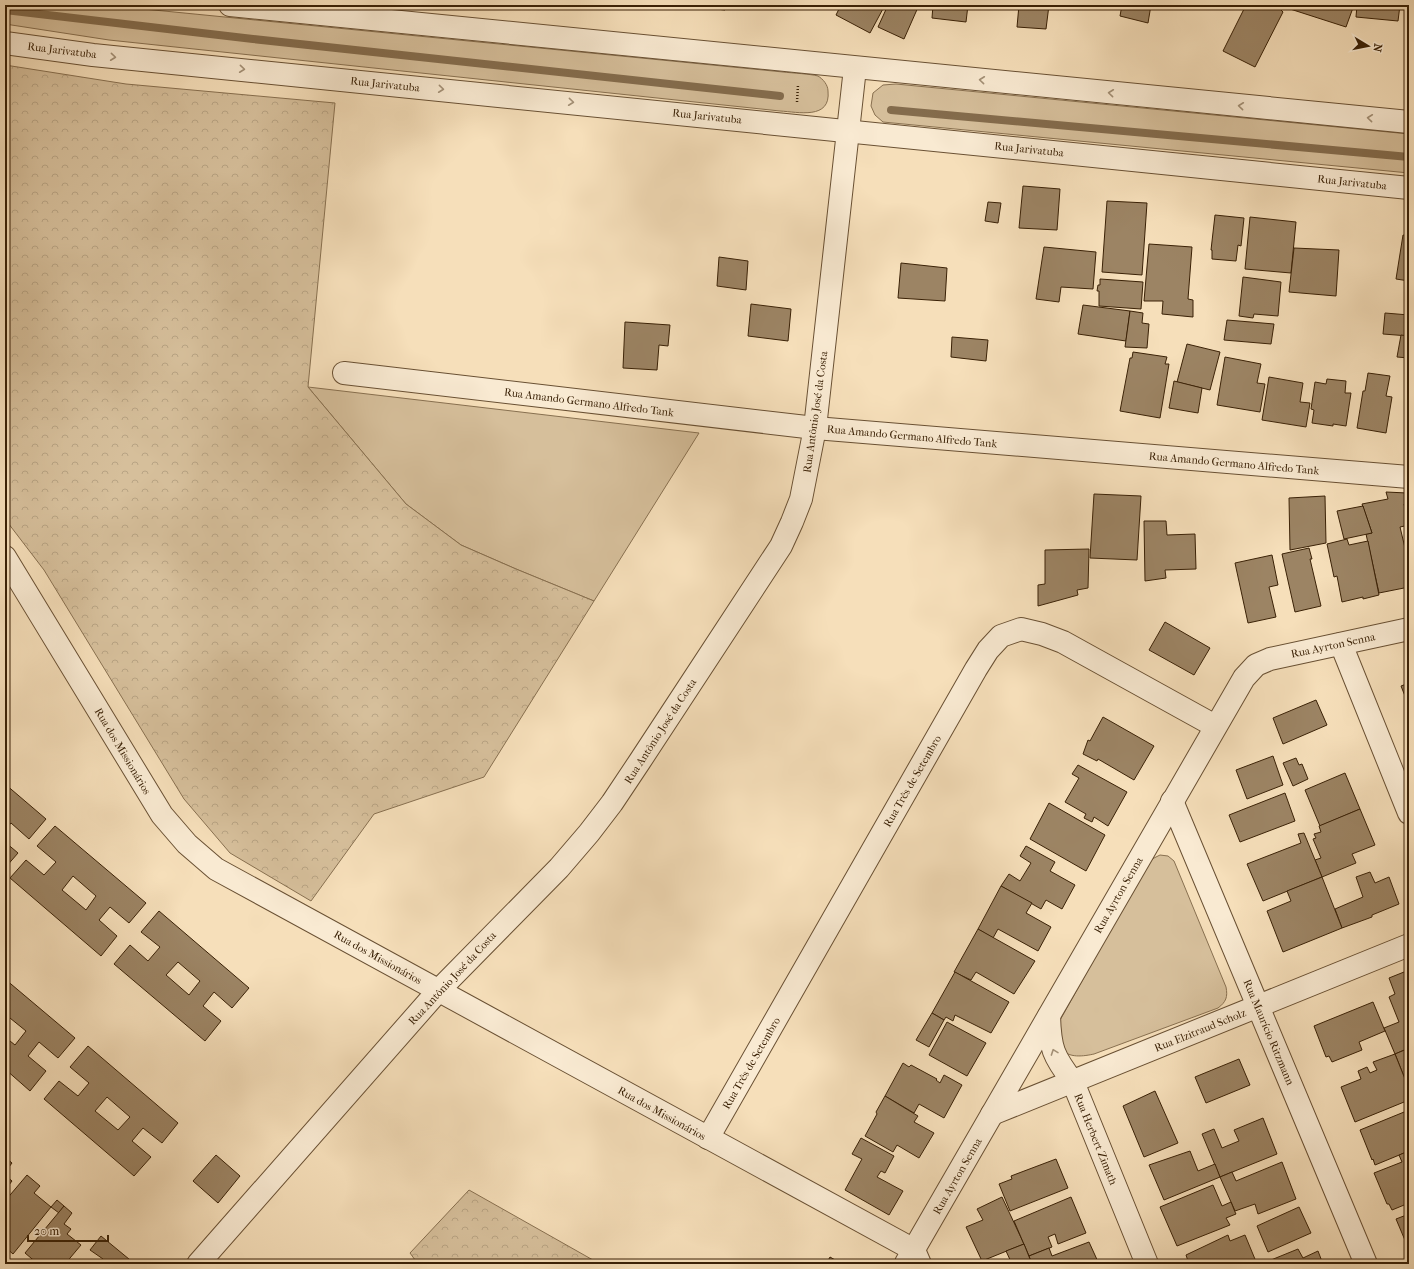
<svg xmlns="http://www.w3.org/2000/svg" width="1414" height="1269" viewBox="0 0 1414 1269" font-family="'IM FELL French Canon',serif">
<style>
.green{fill:#d6bf9b;stroke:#887050}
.forest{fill:url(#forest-crowns);stroke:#887050}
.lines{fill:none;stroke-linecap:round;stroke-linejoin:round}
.stream{stroke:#846c4d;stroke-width:8}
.building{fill:#9c8464;stroke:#3a2106;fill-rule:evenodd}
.minor-casing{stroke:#695033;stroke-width:24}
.tertiary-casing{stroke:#695033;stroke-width:24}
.path{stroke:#3a2106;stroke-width:2.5;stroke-dasharray:1 2;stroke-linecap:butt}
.minor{stroke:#f9ead2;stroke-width:22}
.tertiary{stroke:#f9ead2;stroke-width:22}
.oneway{stroke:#a39076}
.labels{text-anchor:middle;stroke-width:3.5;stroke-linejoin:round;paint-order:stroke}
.street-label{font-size:11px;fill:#3a2106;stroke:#f9ead2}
</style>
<defs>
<pattern id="forest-crowns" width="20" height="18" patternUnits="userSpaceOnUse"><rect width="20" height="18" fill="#d6bf9b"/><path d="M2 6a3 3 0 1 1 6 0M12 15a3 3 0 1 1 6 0" fill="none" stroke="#b8a484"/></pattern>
</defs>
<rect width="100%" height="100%" fill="#f6dfba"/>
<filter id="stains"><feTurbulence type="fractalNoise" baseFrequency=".005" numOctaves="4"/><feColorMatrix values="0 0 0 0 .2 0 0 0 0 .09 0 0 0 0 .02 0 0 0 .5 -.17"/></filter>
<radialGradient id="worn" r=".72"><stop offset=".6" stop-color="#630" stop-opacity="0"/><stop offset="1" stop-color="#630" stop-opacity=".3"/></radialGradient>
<!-- green -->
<g class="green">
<path d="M5,5H103L783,72C792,73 811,74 818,76C823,79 828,85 828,91C831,120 798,112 780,111L109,40L5,24Z"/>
<path d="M896,84L1409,134V173L883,122L875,115L871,106L873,93L883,85Z"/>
<path d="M308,387L699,433L594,601L516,569L461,545L406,504Z"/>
<path d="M1160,855L1168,856L1174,861L1226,987C1228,997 1226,1002 1218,1008L1094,1054C1085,1056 1067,1059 1062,1048C1059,1043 1060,1029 1059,1022L1147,865L1154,858Z"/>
</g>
<!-- forest -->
<g class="forest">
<path d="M5,65L126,84L335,103L308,387L406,504L461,545L516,569L594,601L484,777L374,814L311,901L230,853L184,799L44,570L5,519Z"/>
<path d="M469,1190L600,1264H418L410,1253Z"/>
</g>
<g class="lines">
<!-- stream -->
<g class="stream">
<path d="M5,10L253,39L780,96"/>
<path d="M891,110L1409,157"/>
</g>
</g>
<!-- building -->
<g class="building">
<path d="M681,5H726L725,10Z"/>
<path d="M841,5H885L870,33L836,15Z"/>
<path d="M888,5H919L904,39L878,27Z"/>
<path d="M933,5H968L966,22L932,18Z"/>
<path d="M1019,5H1049L1046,29L1017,27Z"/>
<path d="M1122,5H1151L1148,23L1120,16Z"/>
<path d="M1246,5H1283L1281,10L1283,12L1255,67L1223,51Z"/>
<path d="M1288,5H1354L1346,27L1287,8Z"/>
<path d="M1357,5H1400L1398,21L1356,17Z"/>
<path d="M1409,40V77H1405Z"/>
<path d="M1023,186L1060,189L1057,230L1019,228Z"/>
<path d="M1107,201L1147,203L1142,275L1102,272Z"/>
<path d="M988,202L1001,203L998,223L985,221Z"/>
<path d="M1215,215L1244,218L1241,246L1238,245L1236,261L1212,259V250H1211Z"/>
<path d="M1250,217L1296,222L1291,273L1245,269Z"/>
<path d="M1403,235L1409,236V281L1396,279Z"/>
<path d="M1149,244L1192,247L1188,299L1193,300V317L1162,314L1163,301H1144Z"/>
<path d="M1044,247L1096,252L1093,289L1061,287L1059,302L1036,299Z"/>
<path d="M1294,248L1339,250L1336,296L1289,292Z"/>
<path d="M719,257L748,261L746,290L717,286Z"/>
<path d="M901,263L947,268L945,301L898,298Z"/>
<path d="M1243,277L1281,282L1278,316L1254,314L1253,318L1239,316Z"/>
<path d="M1100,279L1143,282L1141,309L1099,306V291H1097L1098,285H1100Z"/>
<path d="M751,304L791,309L788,341L748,336Z"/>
<path d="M1083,305L1130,311L1126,341L1078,334Z"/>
<path d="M1130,311L1143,313L1142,323L1149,324L1147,348L1125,347Z"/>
<path d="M1385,313L1409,315V336L1383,334Z"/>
<path d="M1227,320L1274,324L1271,344L1224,340Z"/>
<path d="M625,322L670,325L668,346L659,345L657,370L623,368Z"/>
<path d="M1401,335L1409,336V358L1397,357Z"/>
<path d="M952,337L988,340L986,361L951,357Z"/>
<path d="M1187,344L1220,352L1210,390L1177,382Z"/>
<path d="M1133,352L1167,357L1165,364H1169L1160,418L1120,411L1130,358H1132Z"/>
<path d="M1225,357L1261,364L1257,383L1265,384L1260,412L1217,405Z"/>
<path d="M1368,373L1390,376L1386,396L1392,397L1386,433L1357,428L1363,391H1365Z"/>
<path d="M1269,377L1303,383L1300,402L1310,403L1306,427L1262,420Z"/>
<path d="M1327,379L1346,381L1345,393H1351L1346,426L1333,424V426L1312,423L1314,410L1311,409L1315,382L1326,384Z"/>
<path d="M1174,381L1202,388L1198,413L1169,408Z"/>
<path d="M1386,492L1407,493L1409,503L1404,504L1409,525L1400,527L1405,548L1408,547L1409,553V587L1379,593L1366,534L1372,533L1362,504L1388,499Z"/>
<path d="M1094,494L1141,496L1137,560L1090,558Z"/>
<path d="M1325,496L1326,543L1290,550L1289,498Z"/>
<path d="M1363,506L1372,533L1344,539L1337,511Z"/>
<path d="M1144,521H1166L1167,535L1195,534L1196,569L1165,570L1166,578L1145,581Z"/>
<path d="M1347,539L1349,545L1368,541L1379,595L1363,599V597L1342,602L1337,576L1334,577L1327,544Z"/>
<path d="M1309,548L1312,559H1310L1321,606L1295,612L1282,554Z"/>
<path d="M1089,549L1088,588L1077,590L1078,595L1038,606V585L1045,584V550Z"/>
<path d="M1272,555L1278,585L1269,587L1276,617L1248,623L1235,563Z"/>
<path d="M1165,622L1210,648L1194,675L1149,650Z"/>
<path d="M1409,683V706L1401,686Z"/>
<path d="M1316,700L1327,725L1283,744L1273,718Z"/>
<path d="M1103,717L1154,746L1134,780L1098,759L1097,761L1083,754L1088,740L1090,741Z"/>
<path d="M1273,756L1283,785L1247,799L1236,770Z"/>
<path d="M1296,758L1299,765L1302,764L1308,779L1293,786L1283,763Z"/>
<path d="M1078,765L1127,792L1108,826L1094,817L1092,822L1084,818L1086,814L1065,802L1079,778L1072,774Z"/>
<path d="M1345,773L1360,809L1320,826L1305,790Z"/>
<path d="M5,784L46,819L29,839L11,823L5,830Z"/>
<path d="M1285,793L1295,821L1240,842L1229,815Z"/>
<path d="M1049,803L1105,835L1086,871L1030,839Z"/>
<path d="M1360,809L1375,845L1352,854L1356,863L1322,877L1315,860L1321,858L1313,839L1316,838L1314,834L1321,832L1319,826Z"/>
<path d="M55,826L146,903L129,923L110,907L99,920L117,936L101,956L10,878L26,860L44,875L56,862L37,846ZM73,876L96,896L86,910L62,890Z"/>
<path d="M1304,833L1322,877L1263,901L1247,864L1301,843L1298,834Z"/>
<path d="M5,842L18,853L5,868Z"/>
<path d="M1026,846L1055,862L1050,871L1075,885L1062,909L1046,900L1041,909L1001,886L1009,874L1020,881L1031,863L1020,856Z"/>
<path d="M1370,872L1375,883L1389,877L1399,904L1372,915V917L1342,928L1335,909L1363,897L1356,877Z"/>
<path d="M1322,877L1342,928L1283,952L1267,911L1291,901L1287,891Z"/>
<path d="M1001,886L1032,903L1026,913L1051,927L1038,951L998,929L993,938L978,929Z"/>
<path d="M159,911L249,988L232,1008L214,992L203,1006L221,1021L205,1041L114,964L130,945L148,961L160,947L141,932ZM178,962L200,981L189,995L166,975Z"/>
<path d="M978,929L1035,961L1014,994L976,972L971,980L954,972Z"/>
<path d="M1409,970V1048L1395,1054L1384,1028L1399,1022L1389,997L1395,994L1389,978Z"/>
<path d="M955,972L1009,1002L991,1033L955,1015L953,1021L946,1017L944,1020L932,1013Z"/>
<path d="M5,979L75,1038L58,1058L39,1042L28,1056L46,1071L30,1091L5,1069V1037L15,1045L26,1031L5,1014Z"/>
<path d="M1373,1002L1385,1031L1359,1042L1362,1050L1332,1062L1329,1056L1326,1057L1314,1026Z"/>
<path d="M932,1013L944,1020L929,1047L916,1040Z"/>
<path d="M947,1022L986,1043L967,1076L929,1055Z"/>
<path d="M88,1046L178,1123L162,1143L143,1128L132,1141L151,1157L134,1176L44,1099L59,1081L78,1096L89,1083L70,1067ZM107,1097L130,1117L118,1130L95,1111Z"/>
<path d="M1407,1049L1409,1053V1089L1395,1054Z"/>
<path d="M1395,1054L1409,1089V1100L1355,1122L1341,1087L1361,1079L1358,1071L1367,1067L1370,1073L1377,1070L1373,1062Z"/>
<path d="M1239,1059L1250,1085L1206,1103L1195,1077Z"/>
<path d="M903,1063L909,1067L911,1065L937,1079L936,1080L940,1083L944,1075L962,1085L944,1118L919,1104L914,1113L885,1096Z"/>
<path d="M1155,1091L1178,1143L1144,1157L1123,1106Z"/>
<path d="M885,1096L918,1116L914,1122L934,1133L919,1158L897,1145L893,1152L865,1136L877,1114L876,1112Z"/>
<path d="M1409,1110V1151L1375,1165L1373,1159L1372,1160L1360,1130Z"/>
<path d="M1263,1118L1277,1154L1220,1177L1202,1134L1214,1129L1222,1148L1239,1141L1234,1130Z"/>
<path d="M861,1138L894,1156L885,1173L881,1171L877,1177L903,1191L889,1215L845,1190L862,1159L852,1154Z"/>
<path d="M1190,1151L1198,1171L1215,1164L1220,1177L1164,1200L1149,1165Z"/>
<path d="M1409,1151V1203L1392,1210L1389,1204H1387L1374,1173L1402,1162L1399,1155Z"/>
<path d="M216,1155L240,1176L218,1203L193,1181Z"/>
<path d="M5,1157L12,1163L5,1172Z"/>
<path d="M1056,1159L1068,1188L1010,1211L999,1184L1012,1179L1011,1176Z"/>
<path d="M1282,1162L1296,1199L1258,1214L1255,1204L1235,1211L1220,1177L1232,1172L1236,1181Z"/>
<path d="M5,1175L12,1181L5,1190Z"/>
<path d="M27,1175L40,1186L34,1193L51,1207L57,1200L64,1206L59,1213L51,1207L13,1254L5,1247V1201Z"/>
<path d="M1213,1185L1222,1206L1231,1202L1235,1212L1236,1214L1226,1218L1230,1225L1177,1246L1160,1207Z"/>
<path d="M1002,1197L1024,1244L982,1261L966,1227L983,1220L977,1209Z"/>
<path d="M1071,1197L1086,1233L1058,1244L1055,1234L1048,1237L1052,1247L1029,1256L1014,1221Z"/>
<path d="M64,1206L72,1213L64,1224L71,1229L67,1234L81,1245L65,1264H38L25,1253Z"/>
<path d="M1299,1207L1311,1233L1268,1252L1257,1226Z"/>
<path d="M1409,1214V1244L1407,1245L1396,1219Z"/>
<path d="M1228,1235L1230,1241L1245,1235L1257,1264H1189L1186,1255Z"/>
<path d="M101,1236L135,1264H99L103,1259L90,1250Z"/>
<path d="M1089,1242L1099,1264H1032L1029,1256L1049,1248L1052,1256Z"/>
<path d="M1024,1244L1032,1264H1012L1006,1251Z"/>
<path d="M1298,1249L1303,1258L1318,1251L1323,1264H1273L1271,1260Z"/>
<path d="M830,1257L842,1264H826Z"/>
</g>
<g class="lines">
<defs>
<g id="minor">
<path d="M344,373L815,428L1409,477"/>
<path d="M5,557L162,815L187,844L216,869L914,1250L920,1264"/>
<path d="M1341,644L1409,813"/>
<path d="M1172,801L1366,1264"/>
<path d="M1049,1016C1050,1048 1053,1056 1073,1082L1147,1264"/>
<path d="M992,1114L1409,945"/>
<path d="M708,1138L976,669L988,650L1001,636L1021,629L1042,634L1063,642L1215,726"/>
<path d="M906,1263L1244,678L1256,665L1270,659L1409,629"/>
<path d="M198,1264L438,991L559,868L589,833L612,803L640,761L781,546L792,522L801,499L815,428L855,68"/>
</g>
<g id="tertiary">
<path d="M230,5L1409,122"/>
<path d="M5,43L93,55L1409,188"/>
</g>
</defs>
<!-- minor casing -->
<use href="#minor" class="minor-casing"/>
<!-- tertiary casing -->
<use href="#tertiary" class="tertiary-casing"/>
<!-- path -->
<path class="path" d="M797,102L798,85"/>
<!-- minor -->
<use href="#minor" class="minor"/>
<!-- tertiary -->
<use href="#tertiary" class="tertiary"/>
</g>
<!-- one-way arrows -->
<defs><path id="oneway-chevron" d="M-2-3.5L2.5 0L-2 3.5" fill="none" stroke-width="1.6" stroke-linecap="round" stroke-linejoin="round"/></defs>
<g class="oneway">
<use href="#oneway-chevron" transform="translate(113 57) rotate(6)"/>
<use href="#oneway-chevron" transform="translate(242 69) rotate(6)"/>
<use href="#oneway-chevron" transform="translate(982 80) rotate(-174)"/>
<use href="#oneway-chevron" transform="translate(441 89) rotate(6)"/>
<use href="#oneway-chevron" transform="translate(1111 93) rotate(-174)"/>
<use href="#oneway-chevron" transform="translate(571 102) rotate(6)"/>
<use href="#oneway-chevron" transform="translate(1241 106) rotate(-174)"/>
<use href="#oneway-chevron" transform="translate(1370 118) rotate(-174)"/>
<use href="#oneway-chevron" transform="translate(1054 1052) rotate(-110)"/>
</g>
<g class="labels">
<!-- street labels -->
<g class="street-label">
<text transform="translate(62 50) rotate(7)" y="4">Rua Jarivatuba</text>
<text transform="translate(385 84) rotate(6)" y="4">Rua Jarivatuba</text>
<text transform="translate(707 116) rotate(6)" y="4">Rua Jarivatuba</text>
<text transform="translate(1029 149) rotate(6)" y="4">Rua Jarivatuba</text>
<text transform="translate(1352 182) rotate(6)" y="4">Rua Jarivatuba</text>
<text transform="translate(589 402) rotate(7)" y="4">Rua Amando Germano Alfredo Tank</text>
<text transform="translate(815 412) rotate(-82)" y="4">Rua Antônio José da Costa</text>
<text transform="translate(912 436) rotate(5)" y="4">Rua Amando Germano Alfredo Tank</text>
<text transform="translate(1234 463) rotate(5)" y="4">Rua Amando Germano Alfredo Tank</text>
<text transform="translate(1333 645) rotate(-12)" y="4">Rua Ayrton Senna</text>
<text transform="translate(660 731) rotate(-57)" y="4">Rua Antônio José da Costa</text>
<text transform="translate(123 751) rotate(59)" y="4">Rua dos Missionários</text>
<text transform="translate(912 781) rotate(-60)" y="4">Rua Três de Setembro</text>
<text transform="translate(1118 895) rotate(-60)" y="4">Rua Ayrton Senna</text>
<text transform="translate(378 957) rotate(29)" y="4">Rua dos Missionários</text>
<text transform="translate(452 978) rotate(-47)" y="4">Rua Antônio José da Costa</text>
<text transform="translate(1200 1030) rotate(-22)" y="4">Rua Elzitraud Scholz</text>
<text transform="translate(1269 1032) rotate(67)" y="4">Rua Maurício Ritzmann</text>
<text transform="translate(751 1063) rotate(-60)" y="4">Rua Três de Setembro</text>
<text transform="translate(662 1113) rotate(29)" y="4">Rua dos Missionários</text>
<text transform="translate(1096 1139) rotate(68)" y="4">Rua Herbert Zimath</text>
<text transform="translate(957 1176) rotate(-60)" y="4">Rua Ayrton Senna</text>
</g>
</g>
<!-- margin -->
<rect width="1414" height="1269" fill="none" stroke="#f6dfba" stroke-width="20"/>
<rect x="6" y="6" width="1402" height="1257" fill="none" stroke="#3a2106" stroke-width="2"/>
<rect x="10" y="10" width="1394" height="1249" fill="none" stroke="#3a2106"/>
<!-- north arrow -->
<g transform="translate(1368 46) rotate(100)" stroke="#f9ead2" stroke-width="3" paint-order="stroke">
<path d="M0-3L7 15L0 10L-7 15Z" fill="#3a2106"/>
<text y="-6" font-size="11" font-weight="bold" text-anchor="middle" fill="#3a2106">N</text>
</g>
<!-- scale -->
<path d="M28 1235v6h80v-6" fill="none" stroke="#3a2106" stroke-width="2"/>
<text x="34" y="1235" font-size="12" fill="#3a2106" stroke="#f9ead2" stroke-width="3" paint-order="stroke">20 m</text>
<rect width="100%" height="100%" filter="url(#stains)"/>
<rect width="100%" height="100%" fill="url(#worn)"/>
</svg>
